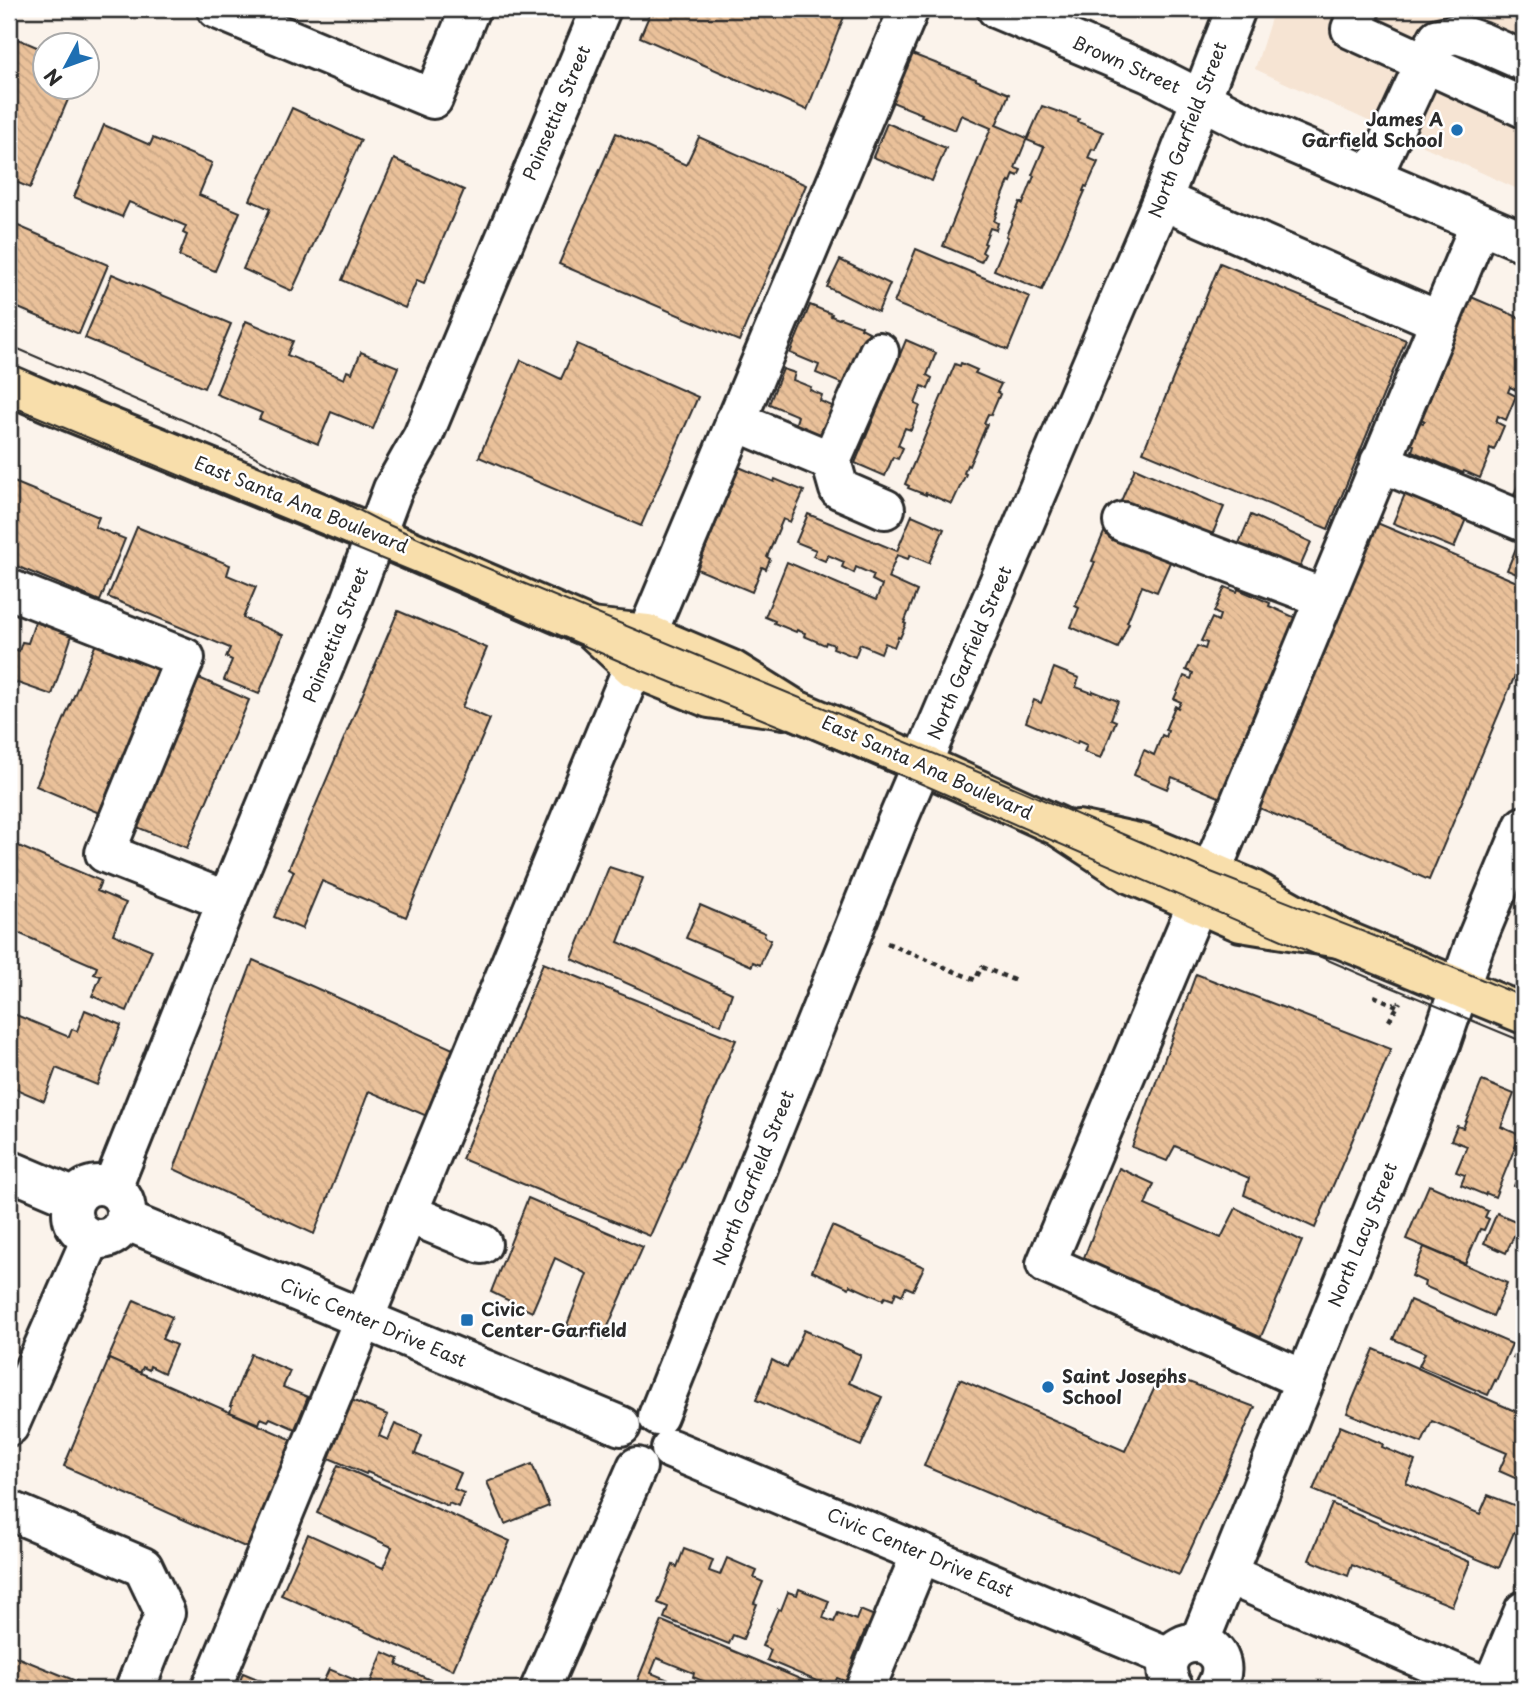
<svg xmlns="http://www.w3.org/2000/svg" width="1533" height="1698" viewBox="0 0 1533 1698" font-family="'Playpen Sans',sans-serif">
<style>
.built{fill:#f6e4d3}
.building{fill:url(#building-back-hatch);stroke:#2b2b2b;stroke-width:2}
.lines{fill:none;stroke-linecap:round;stroke-linejoin:round}
.minor-casing{stroke:#2b2b2b;stroke-width:44}
.major-casing{stroke:#2b2b2b;stroke-width:44}
.path{stroke:#2b2b2b;stroke-width:4.5;stroke-dasharray:5 5;stroke-linecap:butt}
.minor{stroke:#fff;stroke-width:38}
.major{stroke:#f8deab;stroke-width:38}
.tram{stroke:#2b2b2b;stroke-width:2}
.poi-dot{fill:#1f6fb2;stroke:#fff;stroke-width:2.5}
.labels{text-anchor:middle;stroke-width:5;stroke-linejoin:round;paint-order:stroke}
.street-label{font-size:18px;fill:#2b2b2b;stroke:#fff}
.poi-label{font-size:18px;font-weight:bold;fill:#2b2b2b;stroke:#fff;text-anchor:start}
</style>
<defs>
<pattern id="building-back-hatch" width="6" height="6" patternUnits="userSpaceOnUse" patternTransform="scale(1.75)"><rect width="6" height="6" fill="#eac19a"/><path d="M-1 5l2 2M0 0l6 6M5-1l2 2" fill="none" stroke="#c9a685"/></pattern>
</defs>
<rect width="100%" height="100%" fill="#fbf3eb"/>
<filter id="ink" filterUnits="userSpaceOnUse"><feTurbulence type="fractalNoise" baseFrequency=".0143" numOctaves="2"/><feDisplacementMap in="SourceGraphic" scale="14" xChannelSelector="R" yChannelSelector="G"/><feConvolveMatrix kernelMatrix="1 2 1 2 8 2 1 2 1" color-interpolation-filters="sRGB"/></filter>
<g filter="url(#ink)">
<!-- built -->
<path class="built" d="M1274,9H1524V192L1255,69Z"/>
<!-- building -->
<g class="building">
<path d="M652,9H847L807,110L640,37Z"/>
<path d="M18,39L46,51V88H73L30,188L9,179V62Z"/>
<path d="M912,54L976,79V80L1009,94L996,125L1027,138L1015,168L1021,170L1018,176L1014,174L1011,182L1009,181L996,213H997L994,221L998,223L996,230L990,228L984,243L986,244L982,252L985,254L981,262L943,246L991,128L961,115L955,130L921,116L922,114L892,102Z"/>
<path d="M1042,106L1079,119L1078,122L1103,132L1095,150L1092,149L1088,158L1098,162L1087,187L1085,186L1083,191H1085L1042,290L994,270L1008,237L1006,236L1020,202L1023,204L1034,176L1032,175L1044,147L1027,140Z"/>
<path d="M292,108L361,140L292,291L243,269L270,209L250,200Z"/>
<path d="M887,123L946,148L932,181L873,157Z"/>
<path d="M104,125L150,145L153,138L212,163L199,195L240,212L215,271L179,256L187,235L183,233L186,226L129,202L122,217L74,197Z"/>
<path d="M616,133L686,165L699,137L806,185L739,341L559,264Z"/>
<path d="M394,159L464,190L424,283L417,280L405,308L342,280Z"/>
<path d="M9,222L108,265L79,334L9,304Z"/>
<path d="M916,249L1030,297L1008,350L894,303Z"/>
<path d="M840,260L890,284L878,312L827,287Z"/>
<path d="M1220,263L1406,340L1328,529L1143,452Z"/>
<path d="M112,274L231,324L204,388L85,338Z"/>
<path d="M1469,296L1520,318L1524,309V358L1522,357L1519,362L1524,365V371L1516,390L1510,387L1508,392L1516,396L1506,420L1498,416L1496,422L1504,426L1494,450L1490,448L1489,453L1490,454L1480,478L1464,471L1463,473L1412,451L1414,445L1409,443L1419,421L1423,423L1425,421L1421,419L1446,361L1443,360Z"/>
<path d="M810,305L832,314L831,316L839,319L840,318L862,326L861,328L869,332L855,366L850,387L816,373L819,365L790,353Z"/>
<path d="M246,321L293,341L287,355L344,379L347,371L352,373L361,352L398,367L373,429L331,412L318,444L259,419L262,413L216,394Z"/>
<path d="M906,340L936,353L927,375L932,378L928,389L922,386L915,404L920,406L911,430L905,428L898,445L903,448L898,459L893,457L885,476L855,463Z"/>
<path d="M577,344L698,397L641,526L479,457L521,360L561,379Z"/>
<path d="M961,363L977,370L975,373L1001,384L997,392L1000,394L991,415L988,414L984,423L987,424L969,466L967,465L964,473L966,474L952,504L926,493V495L908,488L909,486L905,484L955,364L960,366Z"/>
<path d="M783,369L795,373L793,380L811,387L810,390L822,395L820,401L837,408L825,438L795,426L798,416L769,404Z"/>
<path d="M739,467L774,482L775,479L804,491L790,522L783,519L767,557L770,559L766,569L762,567L752,592L697,569Z"/>
<path d="M1135,468L1224,507L1210,540L1121,501Z"/>
<path d="M1524,470V500L1514,495Z"/>
<path d="M9,480L99,517L95,527L125,539L100,601L9,563Z"/>
<path d="M1407,489L1468,514L1454,548L1393,523Z"/>
<path d="M808,514L897,551L912,515L944,529L929,563L910,555L908,559L897,555L888,578L917,591L904,623L906,624L900,638L898,637L894,647L885,643L881,653L860,644L855,657L833,648L834,645L826,642L825,645L804,636L805,633L797,630L796,632L774,623L775,621L765,617L787,562L876,600L882,585L872,580L874,575L856,567L854,573L842,567L844,562L828,555L825,561L813,556L816,550L796,542Z"/>
<path d="M1251,515L1311,542L1297,574L1237,548Z"/>
<path d="M1370,520L1524,585V654L1429,880L1250,804Z"/>
<path d="M137,527L230,565L227,575L256,587L243,618L283,635L259,694L224,680L232,660L226,657L230,648L108,597Z"/>
<path d="M1105,530L1171,560L1157,592L1142,586L1127,622L1129,623L1118,648L1071,627L1079,608L1075,606L1095,562L1092,561Z"/>
<path d="M1521,536L1524,538V577L1507,570Z"/>
<path d="M1225,587L1237,592L1238,589L1270,603L1269,606L1298,619L1270,684L1267,683L1245,735L1247,736L1221,798L1172,777L1167,789L1134,775L1144,750L1154,755L1162,735L1166,737L1168,731L1165,730L1175,706L1178,708L1181,702L1174,699L1184,676L1191,679L1193,673L1186,670L1197,646L1205,649L1207,643L1201,641L1212,618L1218,621L1220,615L1214,612Z"/>
<path d="M398,611L487,648L462,707L490,719L406,917L322,881L302,929L274,917L294,871L289,868Z"/>
<path d="M35,622L72,635L52,695L12,681L9,689V647L19,651L22,642L28,643Z"/>
<path d="M97,641L160,668L99,813L36,786Z"/>
<path d="M1054,668L1079,678L1076,687L1092,693L1093,691L1118,701L1111,719L1116,721L1101,758L1084,752L1087,745L1078,741L1077,744L1026,722L1034,700L1041,703Z"/>
<path d="M199,678L249,700L187,848L137,827Z"/>
<path d="M9,842L101,881L97,891L126,903L113,934L152,950L127,1011L92,996L101,976L94,974L97,967L9,929Z"/>
<path d="M609,867L643,878L618,942L732,993L721,1025L572,959Z"/>
<path d="M700,905L765,933L764,936L771,940L760,965L753,962L752,966L686,938Z"/>
<path d="M253,960L462,1053L436,1120L369,1091L314,1234L174,1169Z"/>
<path d="M543,963L736,1040L650,1236L462,1159Z"/>
<path d="M1196,974L1391,1049L1315,1228L1244,1195L1249,1178L1175,1146L1167,1161L1132,1147Z"/>
<path d="M85,1010L121,1025L97,1085L56,1068L44,1101L14,1088L10,1097H9V1012L69,1037L72,1029L77,1031Z"/>
<path d="M1482,1081L1514,1094L1501,1127L1520,1135L1495,1197L1486,1193L1485,1195L1461,1185L1465,1175L1456,1172L1467,1146L1451,1140L1457,1126L1463,1128Z"/>
<path d="M1524,1150V1190L1514,1186L1523,1164L1519,1162Z"/>
<path d="M1119,1168L1154,1184L1145,1205L1221,1238L1236,1208L1302,1241L1260,1339L1083,1260Z"/>
<path d="M1429,1185L1488,1211L1485,1217L1489,1219L1484,1230L1480,1229L1465,1264L1406,1239Z"/>
<path d="M528,1198L643,1247L602,1340L567,1325L587,1274L555,1258L532,1312L491,1292Z"/>
<path d="M1497,1213L1520,1223L1506,1253L1484,1243Z"/>
<path d="M832,1226L924,1267L913,1290L906,1287L902,1295L896,1292L893,1300L885,1297L883,1300L850,1285L849,1288L812,1271Z"/>
<path d="M1424,1247L1507,1283L1493,1316L1424,1286L1425,1282L1412,1276Z"/>
<path d="M134,1300L172,1317L162,1339L176,1345L164,1373L150,1366L149,1370L143,1367L140,1373L108,1359Z"/>
<path d="M1410,1300L1512,1344L1496,1381L1495,1380L1488,1395L1419,1366L1425,1353L1393,1339Z"/>
<path d="M804,1330L861,1355L849,1383L882,1397L861,1446L756,1400L772,1360L787,1368Z"/>
<path d="M1524,1337V1364L1513,1358Z"/>
<path d="M1374,1349L1524,1415V1482L1499,1471L1507,1453L1432,1421L1422,1443L1347,1413Z"/>
<path d="M251,1354L290,1371L283,1387L308,1397L295,1429L270,1418L268,1421L261,1418L259,1424L230,1412L232,1406H230Z"/>
<path d="M109,1359L304,1445L256,1552L64,1466Z"/>
<path d="M1162,1372L1255,1407L1179,1575L924,1466L960,1379L1125,1451Z"/>
<path d="M349,1399L388,1415L379,1436L388,1440L395,1424L422,1435L415,1454L461,1473L454,1489L464,1493L458,1507L449,1503L448,1506L367,1472L366,1474L324,1456Z"/>
<path d="M1340,1426L1383,1444L1382,1447L1415,1461L1406,1483L1480,1514L1488,1495L1524,1509V1514L1516,1533L1514,1532L1499,1568L1313,1490Z"/>
<path d="M532,1464L549,1506L505,1524L487,1482Z"/>
<path d="M338,1465L510,1541L453,1670L281,1595L308,1534L383,1568L392,1547L317,1513Z"/>
<path d="M1332,1504L1470,1562L1452,1606L1352,1565L1348,1576L1309,1560Z"/>
<path d="M684,1549L713,1560L709,1571L720,1575L727,1558L757,1571L754,1578L763,1582L754,1603L757,1604L743,1639L733,1635L729,1644L664,1618L668,1607L658,1603L673,1565L677,1567Z"/>
<path d="M799,1589L829,1601L823,1618L834,1622L838,1613L856,1620L860,1610L880,1618L875,1632L866,1628L853,1659L856,1660L847,1682L837,1678L833,1688L767,1660L771,1650L762,1646L778,1609L781,1610L788,1592L797,1595Z"/>
<path d="M662,1621L812,1684L810,1689H722L693,1677L694,1673L657,1658L651,1673L691,1689H634Z"/>
<path d="M383,1652L399,1659L397,1665L444,1686L443,1689H320L329,1669L369,1686Z"/>
<path d="M9,1654L96,1689H9Z"/>
<path d="M1524,1662V1689H1513Z"/>
<path d="M243,1673L282,1689H232L236,1679L240,1681Z"/>
</g>
<g class="lines">
<defs>
<g id="minor">
<path d="M217,9L433,99L470,9"/>
<path d="M997,9L1149,73L1255,127L1524,242"/>
<path d="M1360,9L1351,29L1524,108"/>
<path d="M1372,177L1425,63L1438,38L1457,34L1481,42L1524,61"/>
<path d="M1162,200L1439,321"/>
<path d="M735,421L831,461L839,489L885,509"/>
<path d="M831,461L879,352"/>
<path d="M1380,462L1524,522"/>
<path d="M1123,522L1324,598"/>
<path d="M9,589L185,658L105,853L227,901"/>
<path d="M647,634L909,9"/>
<path d="M1211,872L1480,224"/>
<path d="M1197,904L1046,1264L1305,1380"/>
<path d="M9,1170L75,1198"/>
<circle cx="99" cy="1212" r="27"/>
<path d="M112,1188L227,901L351,601L393,489L423,436L601,9"/>
<path d="M407,1213L482,1244"/>
<path d="M125,1220L621,1426"/>
<path d="M658,1416L896,824L1162,200L1236,9"/>
<path d="M9,1426L91,1239"/>
<path d="M671,1449L1169,1657"/>
<path d="M9,1510L143,1567L165,1613L135,1689"/>
<path d="M1227,1574L1491,1689"/>
<path d="M1199,1643L1440,1045L1474,946L1524,826"/>
<path d="M211,1689L633,667"/>
<path d="M540,1689L637,1467"/>
<path d="M865,1689L921,1554"/>
<path d="M1174,1689C1148,1649 1203,1626 1219,1658C1224,1669 1221,1679 1215,1689"/>
<path d="M1491,1689L1524,1611"/>
</g>
<g id="major">
<path d="M9,385L69,411L375,535L591,628L647,634L732,670L796,710L922,764L1058,826L1131,874L1241,922L1339,938"/>
<path d="M591,628L633,667L709,698L784,709"/>
<path d="M1078,830L1143,844L1211,872L1253,890L1339,938L1524,1014"/>
</g>
</defs>
<!-- minor casing -->
<use href="#minor" class="minor-casing"/>
<!-- major casing -->
<use href="#major" class="major-casing"/>
<!-- path -->
<g class="path">
<path d="M887,943L975,980L982,967L1016,981"/>
<path d="M1374,996L1397,1006"/>
<path d="M1389,1021L1400,1002"/>
</g>
<!-- minor -->
<use href="#minor" class="minor"/>
<!-- major -->
<use href="#major" class="major"/>
<!-- tram -->
<g class="tram">
<path d="M9,345L192,424L380,521L463,558L983,774L1211,872L1428,957L1524,997"/>
<path d="M9,405L416,573L633,667L915,781L1374,980L1524,1042"/>
</g>
</g>
</g>
<!-- markers -->
<g class="poi-dot">
<circle cx="1457" cy="130" r="7"/>
<rect x="460" y="1313" width="14" height="14" rx="3.5"/>
<circle cx="1048" cy="1387" r="7"/>
</g>
<g class="labels">
<!-- street labels -->
<g class="street-label">
<text transform="translate(1126 65) rotate(24)" y="6">Brown Street</text>
<text transform="translate(557 113) rotate(-67)" y="6">Poinsettia Street</text>
<text transform="translate(1188 130) rotate(-69)" y="6">North Garfield Street</text>
<text transform="translate(301 505) rotate(22)" y="6">East Santa Ana Boulevard</text>
<text transform="translate(336 635) rotate(-68)" y="6">Poinsettia Street</text>
<text transform="translate(970 653) rotate(-67)" y="6">North Garfield Street</text>
<text transform="translate(927 768) rotate(24)" y="6">East Santa Ana Boulevard</text>
<text transform="translate(754 1178) rotate(-68)" y="6">North Garfield Street</text>
<text transform="translate(1363 1235) rotate(-68)" y="6">North Lacy Street</text>
<text transform="translate(373 1323) rotate(23)" y="6">Civic Center Drive East</text>
<text transform="translate(920 1553) rotate(23)" y="6">Civic Center Drive East</text>
</g>
<!-- poi labels -->
<g class="poi-label">
<text x="1443" y="126" text-anchor="end">James A<tspan x="1443" dy="21">Garfield School</tspan></text>
<text x="481" y="1316">Civic<tspan x="481" dy="21">Center-Garfield</tspan></text>
<text x="1062" y="1383">Saint Josephs<tspan x="1062" dy="21">School</tspan></text>
</g>
</g>
<!-- margin -->
<rect width="1533" height="1698" fill="none" stroke="#fff" stroke-width="35"/>
<rect x="18" y="18" width="1498" height="1663" fill="none" stroke="#2b2b2b" stroke-width="2.5" filter="url(#ink)"/>
<!-- north arrow -->
<g transform="translate(66 66) rotate(229)"><circle r="33" fill="#ffffff" stroke="#aaaaaa" stroke-width="2"/>
<path d="M0-5L12 26L0 18L-12 26Z" fill="#1f6fb2"/>
<text y="-10" font-size="19" font-weight="bold" text-anchor="middle" fill="#2b2b2b">N</text>
</g>
</svg>
